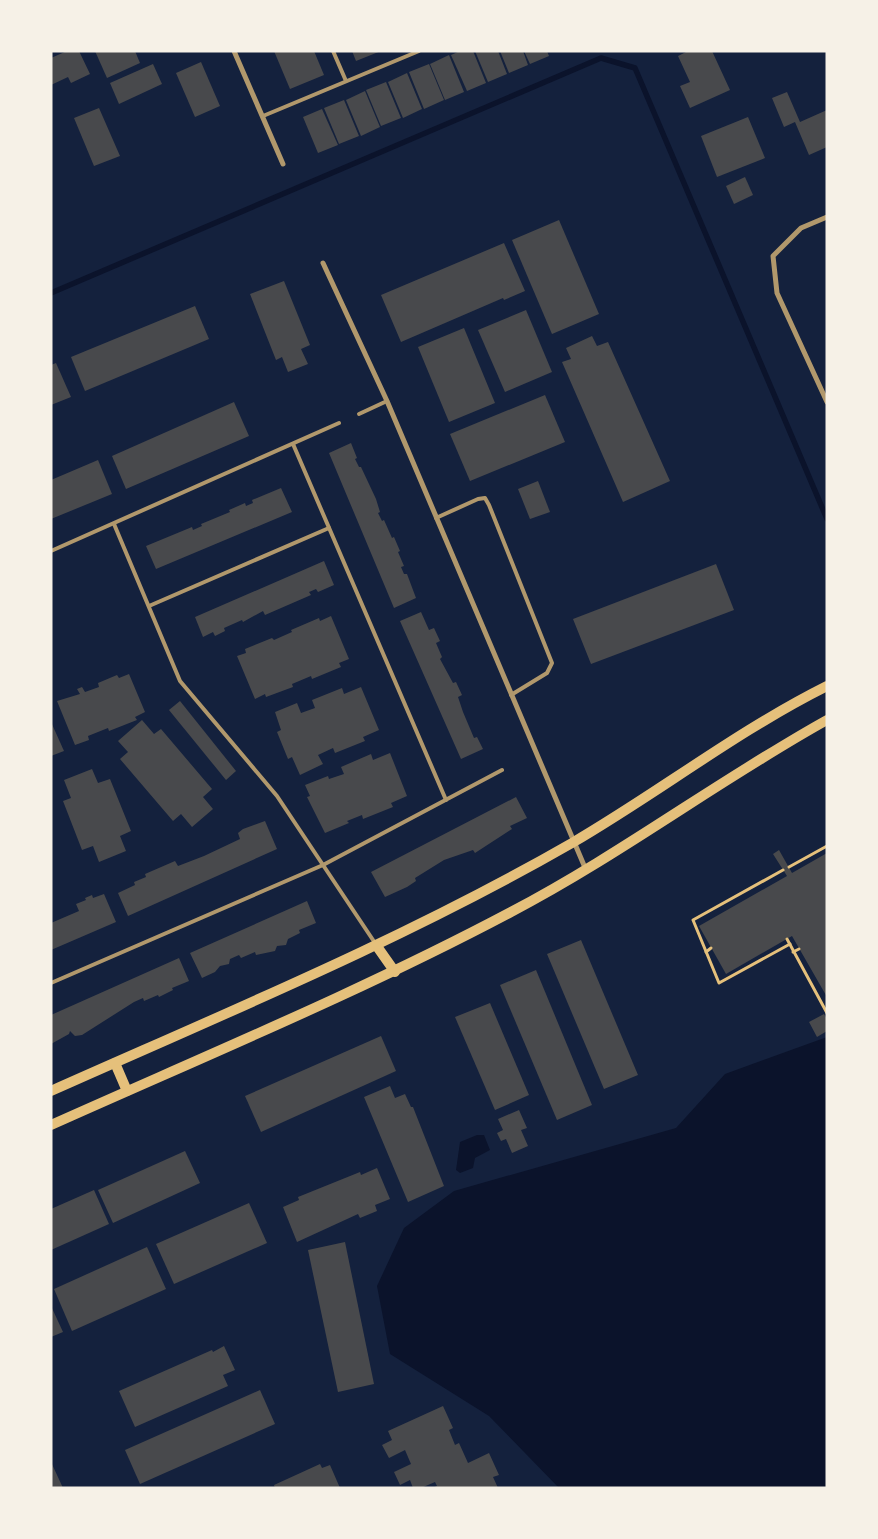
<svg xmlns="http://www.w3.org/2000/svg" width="878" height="1539" viewBox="0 0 878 1539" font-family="'IBM Plex Serif',serif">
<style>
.water{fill:#0b132b}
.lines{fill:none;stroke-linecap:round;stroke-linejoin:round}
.stream{stroke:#0b132b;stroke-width:5.5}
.building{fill:#48494c}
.path{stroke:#e5c07b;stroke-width:3}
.service{stroke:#b1986c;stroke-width:4}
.minor{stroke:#b1986c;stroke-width:5}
.secondary{stroke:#e5c07b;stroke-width:10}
</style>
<rect width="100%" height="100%" fill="#14213d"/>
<!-- water -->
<g class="water">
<path d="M827,1037V1488H559L489,1416L390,1354L377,1286L404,1228L454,1191L676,1128L725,1074Z"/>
<path d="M477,1135H484L490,1150L475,1158L473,1168L460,1173L456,1170L460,1142Z"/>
</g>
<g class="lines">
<!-- stream -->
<path class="stream" d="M51,293L601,58L635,68L827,519"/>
</g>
<!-- building -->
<g class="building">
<path d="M67,51H79L90,74L71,83L68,77L51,85V58Z"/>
<path d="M95,51H135L140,63L107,78Z"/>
<path d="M274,51H314L324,75L290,89Z"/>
<path d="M352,51H381L356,61Z"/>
<path d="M460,51H473L486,83L467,91L451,55Z"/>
<path d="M475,51H498L507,74L488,82Z"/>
<path d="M500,51H523L528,65L509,73Z"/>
<path d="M524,51H547L549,56L530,64Z"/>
<path d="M688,51H712L730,90L690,108L680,86L690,82L678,56Z"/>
<path d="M449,55L464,92L445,100L430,64Z"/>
<path d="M201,62L220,106L195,117L176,73Z"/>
<path d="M153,64L162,84L119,104L110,83Z"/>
<path d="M429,64L444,100L424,109L409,72Z"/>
<path d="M407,73L422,109L403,118L388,82Z"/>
<path d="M386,82L401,118L381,126L366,90Z"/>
<path d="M365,91L380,127L361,136L346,100Z"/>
<path d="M787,92L800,122L827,110V147L809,155L795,122L784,127L772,98Z"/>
<path d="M344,100L359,136L339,144L324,108Z"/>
<path d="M99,108L120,156L94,166L74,118Z"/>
<path d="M322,109L338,145L318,153L303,117Z"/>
<path d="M748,117L765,158L717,177L701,136Z"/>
<path d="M745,177L753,195L734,204L726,186Z"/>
<path d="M559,220L599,314L552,334L512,240Z"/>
<path d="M504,243L525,291L504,300L503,298L401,342L381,295Z"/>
<path d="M284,281L310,345L301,349L308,364L288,372L282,357L276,360L250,294Z"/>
<path d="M195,306L209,339L85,391L71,357Z"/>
<path d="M526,310L552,372L505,392L478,330Z"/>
<path d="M464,328L495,403L449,422L418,347Z"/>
<path d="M592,336L597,346L608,342L670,481L623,502L562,362L571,359L566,348Z"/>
<path d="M56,363L71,397L51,405V365Z"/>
<path d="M545,395L565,442L470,481L450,434Z"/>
<path d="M234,402L249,436L126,489L112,456Z"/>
<path d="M351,443L357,458L355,459L359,467H361L376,499L380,512L378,513L382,521L384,520L392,538L394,537L400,551L398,552L404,566L401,567L404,574H407L416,598L394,608L329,453Z"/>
<path d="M98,460L112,494L51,519V480Z"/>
<path d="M538,481L550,512L530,519L518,489Z"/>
<path d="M281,488L292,512L156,569L146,546L192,527L193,530L202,526L201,524L230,512L229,510L245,503L246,506L253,503L252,500Z"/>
<path d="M324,561L334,585L318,592L316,589L309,592L311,595L265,615L263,611L243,622L242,620L224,628L225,631L215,636L213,632L203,637L195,617Z"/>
<path d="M716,564L734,610L591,664L573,619Z"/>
<path d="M421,612L429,630L434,628L440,641L436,643L442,657L440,659L453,683L456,682L462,695L458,697L463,712L474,738L477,737L483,749L461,759L400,621Z"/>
<path d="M331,616L349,659L339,663L341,667L312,679L311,676L292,684L293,687L266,697L265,694L255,699L237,656L246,653L245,649L272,638L274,640L292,632L291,630L319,618L320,621Z"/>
<path d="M129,674L145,712L135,717L137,720L109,731L108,728L88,736L89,740L75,745L57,701L80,694L77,689L82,687L85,692L99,687L98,683L117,675L119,678Z"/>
<path d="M361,687L379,730L363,737L365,741L335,753L333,748L318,755L323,764L300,775L292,757L288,759L277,732L281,730L275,712L297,703L301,713L315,708L312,700L342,688L344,694Z"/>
<path d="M180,701L236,771L226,780L169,710Z"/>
<path d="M142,720L154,734L161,729L212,789L203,797L213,809L192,827L181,814L173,821L120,759L128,752L118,741Z"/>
<path d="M51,722L64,751L51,756Z"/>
<path d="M390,753L407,796L391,803L393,807L363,819L362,815L347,821L349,823L325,833L307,797L310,796L305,785L328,776L329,779L344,774L341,767L371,754L373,760Z"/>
<path d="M92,769L98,783L110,779L131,831L120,836L126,851L99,862L93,846L82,850L63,801L71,798L64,780Z"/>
<path d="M516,797L527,818L510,826L512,829L475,853L473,850L444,860L415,878L416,881L407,887L385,897L371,872Z"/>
<path d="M265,821L277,849L128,916L118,893L135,885L134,882L146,877L145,874L175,861L178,866L204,856L240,839L238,833L243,829Z"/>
<path d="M779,850L792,873L827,853V997L792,936L726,974L699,926L787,876L773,854Z"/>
<path d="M104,894L116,922L51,950V923L79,911L76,904L86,900L85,898L92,895L93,898Z"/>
<path d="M307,901L316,923L299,930L300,933L288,939L286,945L277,946L275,951L256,955L255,952L241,958L239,955L230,959L229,964L220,966L215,972L202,978L190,953Z"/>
<path d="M581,940L638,1075L604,1089L547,954Z"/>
<path d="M179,958L189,981L172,988L173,990L159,997L158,995L144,1001L143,998L134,1002L82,1035L75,1036L70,1031L69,1034L51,1044V1015Z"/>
<path d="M536,970L592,1105L557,1120L500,985Z"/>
<path d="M490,1003L529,1095L495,1110L455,1017Z"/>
<path d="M824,1014L827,1019V1031L817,1037L809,1022Z"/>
<path d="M381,1036L396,1071L261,1132L245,1096Z"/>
<path d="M390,1086L395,1098L405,1094L411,1107H413L444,1186L408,1202L364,1097Z"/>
<path d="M519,1110L527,1128L521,1130L528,1146L512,1153L506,1139L501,1141L497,1133L503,1130L498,1119Z"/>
<path d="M185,1151L200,1183L113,1223L98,1190Z"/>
<path d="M377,1168L390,1199L375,1205L377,1211L360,1218L358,1214L297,1242L283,1207L299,1200L298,1197L360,1172L361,1175Z"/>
<path d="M94,1190L109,1224L51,1250V1209Z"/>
<path d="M249,1203L267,1243L174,1284L156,1244Z"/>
<path d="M345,1242L374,1384L338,1392L308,1250Z"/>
<path d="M147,1247L166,1289L72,1331L54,1289Z"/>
<path d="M51,1306L63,1332L51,1337Z"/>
<path d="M224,1346L235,1370L223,1375L228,1386L135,1427L119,1391L212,1350L213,1352Z"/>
<path d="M260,1390L275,1424L140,1484L125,1450Z"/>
<path d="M443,1406L453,1428L449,1430L455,1445L459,1443L468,1463L489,1453L499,1475L493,1477L498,1488H432L437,1486L435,1482L421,1488H413L410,1480L400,1485L394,1472L411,1464L405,1450L389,1458L382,1445L392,1440L388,1431Z"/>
<path d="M51,1462L63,1488H51Z"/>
<path d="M320,1464L322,1468L330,1465L340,1488H275L274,1485Z"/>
</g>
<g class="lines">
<!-- path -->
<g class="path">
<path d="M789,867L827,846"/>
<path d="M783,870L693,920L719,983L790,944"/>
<path d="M787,939L827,1013"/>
<path d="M706,952L711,948"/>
<path d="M793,952L799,949"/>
</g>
<!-- service -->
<g class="service">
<path d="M333,51L346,81"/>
<path d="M263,116L419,51"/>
<path d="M359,414L387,401"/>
<path d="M293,444L446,800"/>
<path d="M436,518L478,499L485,498L489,505L552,663L547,673L511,695"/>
<path d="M114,524L180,681L277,796L375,943"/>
<path d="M51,551L339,423"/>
<path d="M149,606L329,528"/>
<path d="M51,983L323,865L502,770"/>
</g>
<!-- minor -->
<g class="minor">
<path d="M234,51L283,164"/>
<path d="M827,217L801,228L773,256L777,293L827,402"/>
<path d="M323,263L387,401L586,870"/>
</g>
<!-- secondary -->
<g class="secondary">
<path d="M376,945L395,972"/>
<path d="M115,1063L127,1091"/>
<path d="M51,1091C226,1013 405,939 572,843C658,793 737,731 827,686"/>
<path d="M51,1125C205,1056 362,991 511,912C620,855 719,780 827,720"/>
</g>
</g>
<!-- border -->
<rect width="878" height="1539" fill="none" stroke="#f6f1e7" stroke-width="105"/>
</svg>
